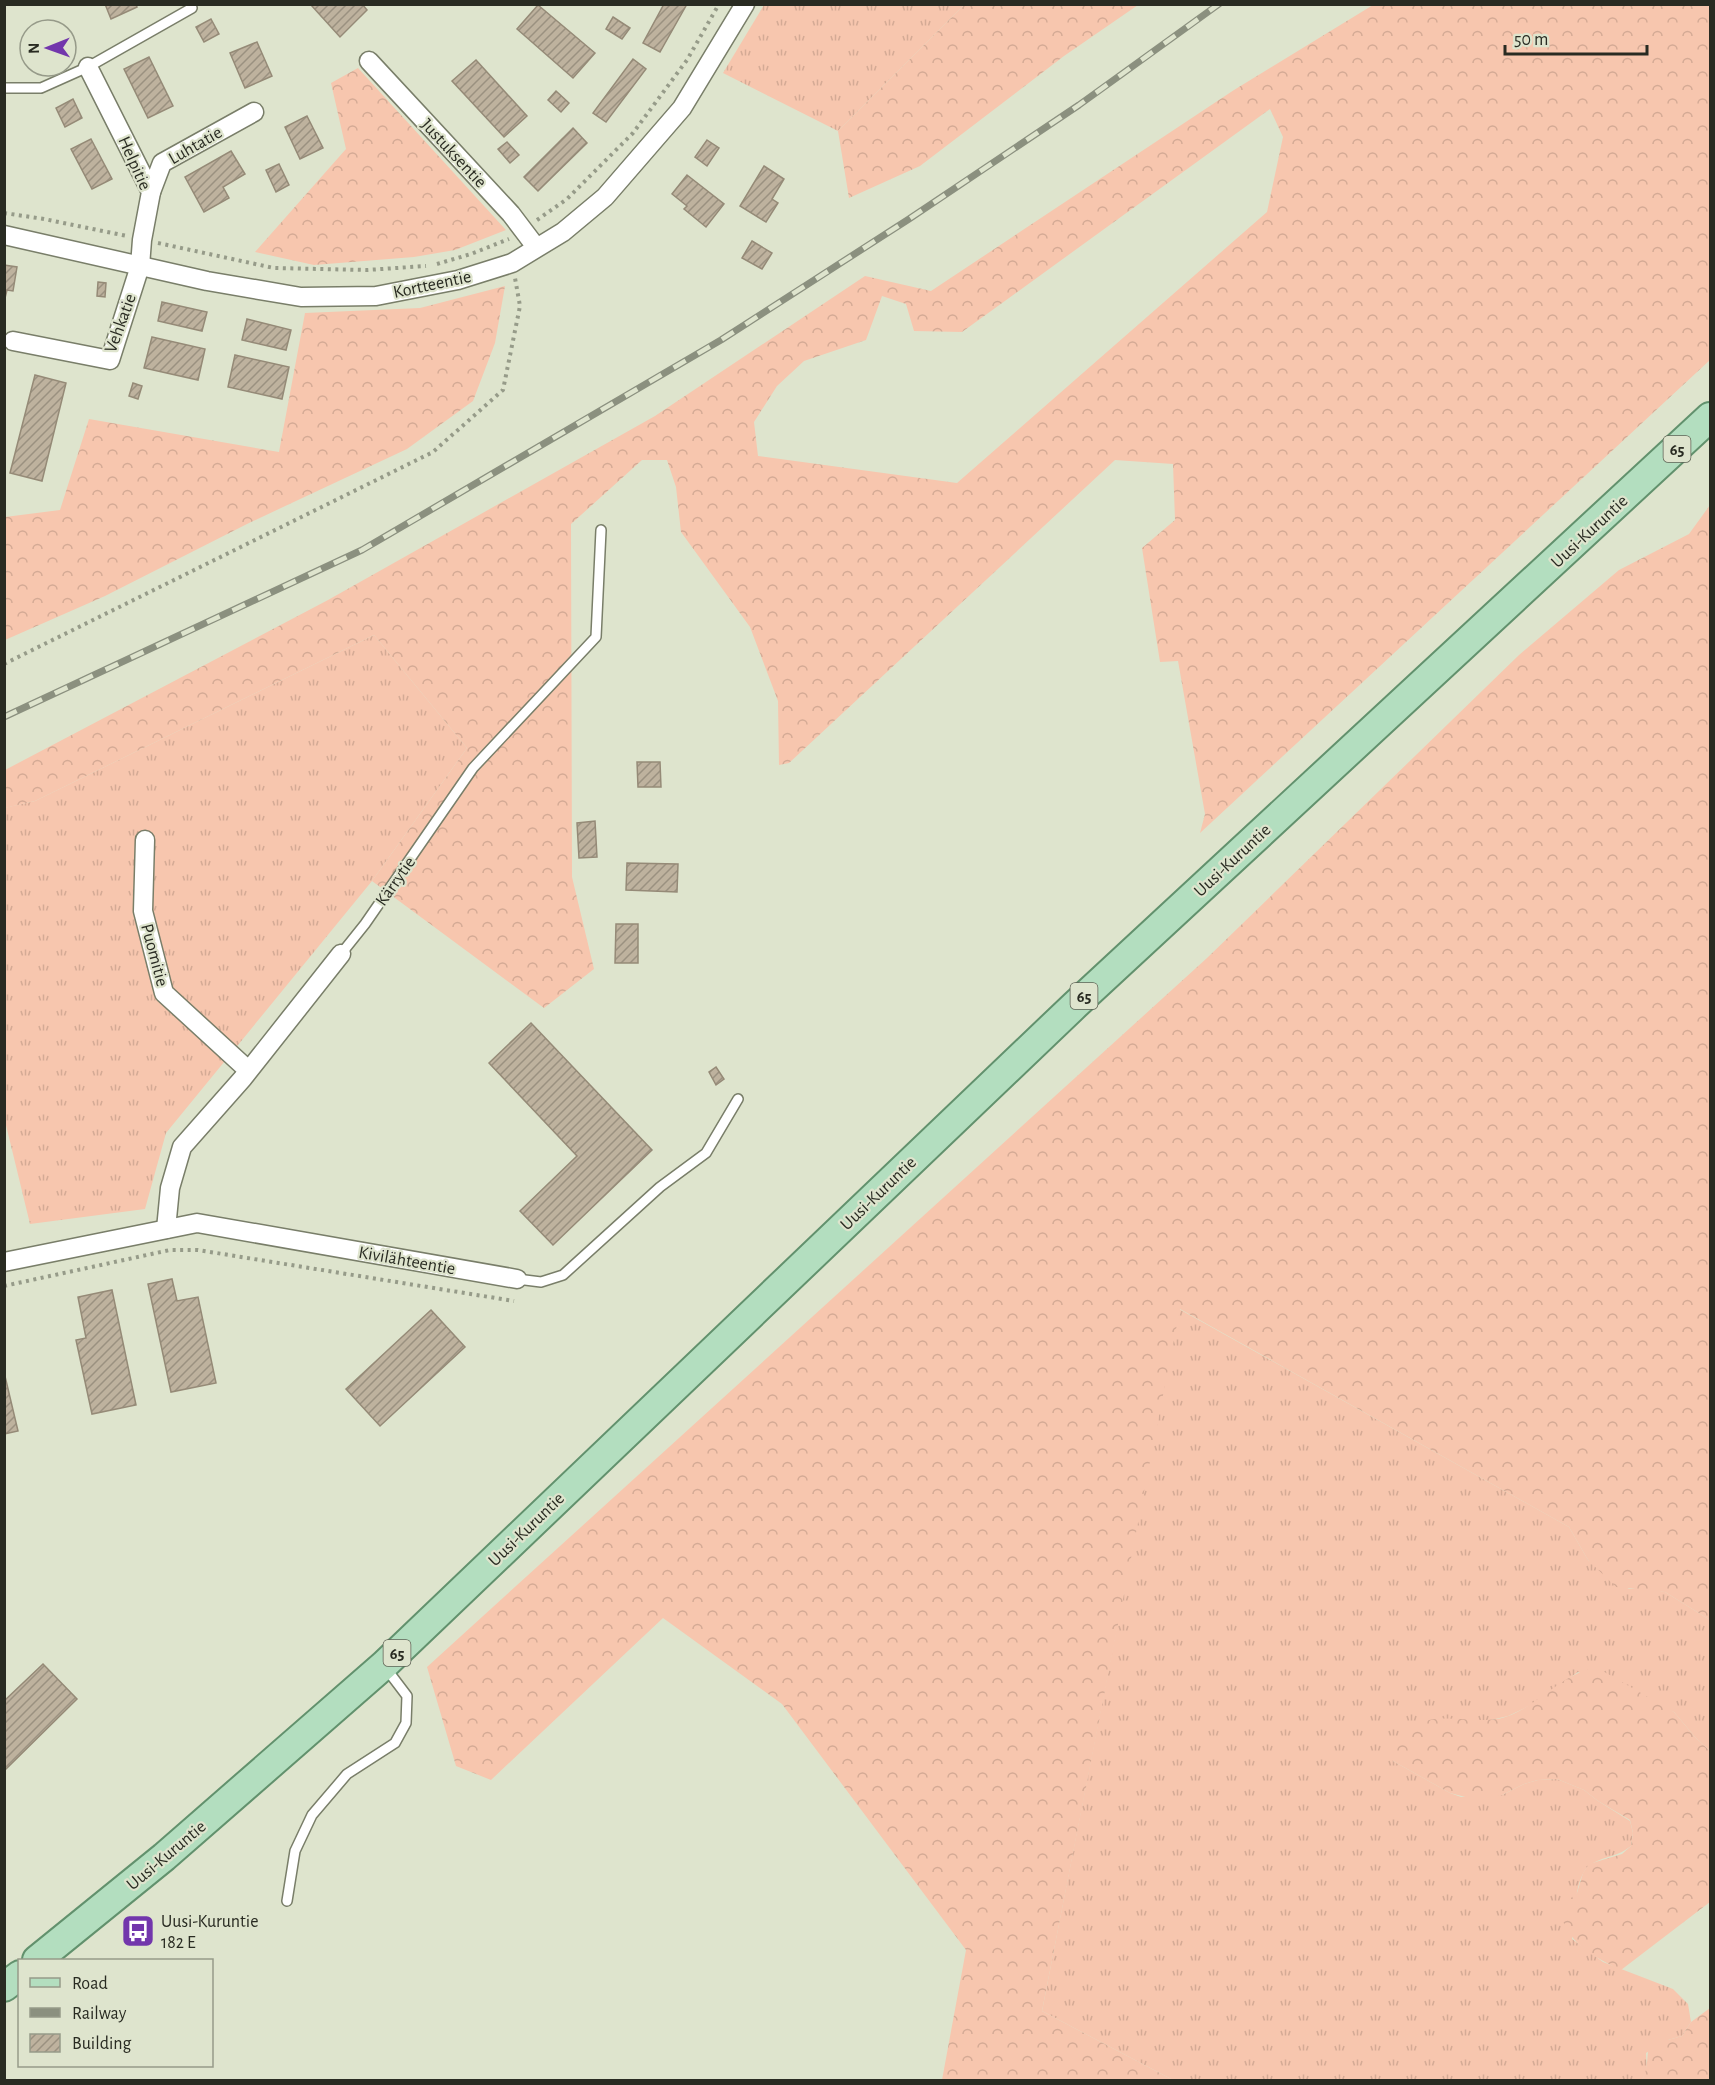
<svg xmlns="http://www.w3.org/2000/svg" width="1715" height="2085" viewBox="0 0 1715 2085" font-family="'Alegreya Sans',sans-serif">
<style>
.grass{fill:url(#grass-tufts)}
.forest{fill:url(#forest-crowns);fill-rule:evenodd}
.building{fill:url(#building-hatch);stroke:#958a77;stroke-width:1.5}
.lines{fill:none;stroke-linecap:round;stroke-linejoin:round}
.lane-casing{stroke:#797e69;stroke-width:12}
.street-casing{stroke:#797e69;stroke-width:21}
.primary-casing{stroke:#62916d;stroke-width:32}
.path{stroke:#969b89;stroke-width:4;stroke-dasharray:3 4.5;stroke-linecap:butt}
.lane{stroke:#fff;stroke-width:9}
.street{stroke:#fff;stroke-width:18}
.primary{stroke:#b3debf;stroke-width:28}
.rail-casing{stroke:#8b907f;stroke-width:7}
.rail{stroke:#dee4cd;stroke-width:4.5;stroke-dasharray:14;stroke-linecap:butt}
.labels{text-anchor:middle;stroke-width:4.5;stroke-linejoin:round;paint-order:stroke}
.shield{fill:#dee4cd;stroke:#5f6255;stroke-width:1.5}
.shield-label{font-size:16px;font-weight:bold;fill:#292b22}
.street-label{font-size:18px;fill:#292b22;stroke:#dee4cd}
.poi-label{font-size:18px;fill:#292b22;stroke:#dee4cd;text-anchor:start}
</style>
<defs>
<pattern id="grass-tufts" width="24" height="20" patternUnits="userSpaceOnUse" patternTransform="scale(1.5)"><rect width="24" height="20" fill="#f7c6ae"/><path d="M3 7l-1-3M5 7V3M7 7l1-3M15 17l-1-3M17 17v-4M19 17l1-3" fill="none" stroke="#d4aa95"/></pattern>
<pattern id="forest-crowns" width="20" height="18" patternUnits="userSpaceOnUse" patternTransform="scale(1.5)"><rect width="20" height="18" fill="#f7c6ae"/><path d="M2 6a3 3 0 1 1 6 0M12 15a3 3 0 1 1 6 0" fill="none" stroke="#d4aa95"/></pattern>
<pattern id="building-hatch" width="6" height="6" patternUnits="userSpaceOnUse" patternTransform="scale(1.5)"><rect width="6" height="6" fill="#beb29e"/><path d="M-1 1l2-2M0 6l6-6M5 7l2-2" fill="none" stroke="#9a9180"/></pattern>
</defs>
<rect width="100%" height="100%" fill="#dee4cd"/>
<!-- grass -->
<g class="grass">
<path d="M764,5H964L838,131L723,73Z"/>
<path d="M374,635L467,748L372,881L166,1133L145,1209L30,1224L5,1121L4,808L35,801Z"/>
<path d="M1179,1309L1569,1527L1588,1560L1629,1589H1649L1665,1592L1710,1620V1751L1695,1737L1674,1712L1578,1672L1531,1705L1508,1716L1491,1720L1393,1761L1450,1793L1461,1797L1502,1795L1524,1784L1538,1780L1557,1779L1584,1790L1598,1801L1630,1821L1633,1833L1631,1846C1619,1856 1606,1856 1593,1863C1574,1871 1574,1921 1572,1939L1603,1962L1673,1989L1688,2004L1691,2022L1682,2036L1668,2040L1646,2053L1647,2071L1642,2080H1173L1042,2011Z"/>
</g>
<!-- forest -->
<g class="forest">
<path d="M964,5H1138L1064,56L920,166L849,198L838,131Z"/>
<path d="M1373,5H1710V360L1200,833L1205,814L1178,661L1160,662L1142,548L1175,520L1173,464L1115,460L789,763L779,765L778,701L750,627L681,532L676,487L667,460H642L571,524L572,877L594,969L544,1008L372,881L467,748L374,635L35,801L5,808V770L328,600L655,416L865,276L931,291L1234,90ZM1270,109L1283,137L1267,212L957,483L758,456L754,422L777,386L804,361L866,340L882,296L906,304L914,331L962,332Z"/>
<path d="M358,68L506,230L455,250L414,257L314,265L255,252L346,149L331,83Z"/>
<path d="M505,286L495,343L473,401L407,449L249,523L105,596L5,640V517L60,510L89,419L279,452L305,313L420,308Z"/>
<path d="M1710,505V1620L1665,1592L1616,1587L1588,1560L1569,1527L1180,1309L1042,2011L1173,2080H942L966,1950L782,1704L663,1618L491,1780L456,1766L427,1667L1207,958L1519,655L1619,570L1689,534Z"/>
<path d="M1591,1669L1601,1670L1674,1712L1695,1737L1710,1751V1902L1621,1970C1592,1956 1566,1943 1559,1908L1577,1893L1583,1873L1589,1864L1622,1854L1631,1846L1633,1833L1630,1820L1598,1801L1584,1790L1557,1779L1538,1780L1524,1784L1502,1795L1487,1799H1473L1450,1793L1393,1761C1392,1759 1389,1755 1389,1753C1385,1738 1417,1723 1429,1720C1456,1715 1485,1726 1511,1715C1539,1703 1563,1675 1591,1669Z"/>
<path d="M1710,2008V2080H1642C1650,2066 1645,2056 1651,2040H1668L1682,2036L1691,2022Z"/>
</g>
<!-- building -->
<g class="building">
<path d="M105,4H136L137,7L111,19Z"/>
<path d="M362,4L367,10L340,37L311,5Z"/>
<path d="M664,4H687L660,52L643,43Z"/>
<path d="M538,5L595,53L573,78L517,29Z"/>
<path d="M613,17L630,28L622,39L606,29Z"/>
<path d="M211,19L219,34L204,42L196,27Z"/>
<path d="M257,42L272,76L245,88L230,53Z"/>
<path d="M149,57L173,106L148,118L124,69Z"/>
<path d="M633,59L646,69L606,122L593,113Z"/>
<path d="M476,60L527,116L504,137L452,81Z"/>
<path d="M556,91L569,103L561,112L548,100Z"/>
<path d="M73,99L82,118L65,127L56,108Z"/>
<path d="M307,116L323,148L300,159L285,127Z"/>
<path d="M573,128L587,143L538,191L524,177Z"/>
<path d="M91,139L112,179L92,189L71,149Z"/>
<path d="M707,140L719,148L707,166L695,157Z"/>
<path d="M507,142L519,155L510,163L498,149Z"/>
<path d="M231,151L245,174L223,187L229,198L204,212L185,177Z"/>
<path d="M279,164L289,185L276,192L266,170Z"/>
<path d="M764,166L784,179L772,199L778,203L766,222L740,206Z"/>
<path d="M687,175L724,204L706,227L684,209L687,206L672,194Z"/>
<path d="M752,241L772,253L762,269L742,258Z"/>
<path d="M4,265L17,267L13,291L7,290L4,302Z"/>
<path d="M98,282L106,283L105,297L97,296Z"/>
<path d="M162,302L207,312L202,331L158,321Z"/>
<path d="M247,319L291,330L286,350L242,340Z"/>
<path d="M152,337L205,349L198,380L144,368Z"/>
<path d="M235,355L289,367L282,399L228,387Z"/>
<path d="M35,375L66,383L42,481L10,473Z"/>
<path d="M133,383L142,386L138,399L129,396Z"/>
<path d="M637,762H660L661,787H638Z"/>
<path d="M595,821L597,857L579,858L577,823Z"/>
<path d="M627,863L678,864L677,892L626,890Z"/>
<path d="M616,924H638V963H615Z"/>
<path d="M531,1023L652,1150L553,1245L520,1211L577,1156L489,1063Z"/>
<path d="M716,1067L724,1079L716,1085L709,1072Z"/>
<path d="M172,1279L177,1301L198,1297L216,1383L171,1392L148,1284Z"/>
<path d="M112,1290L136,1405L92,1414L76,1340L86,1338L78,1297Z"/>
<path d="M431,1310L465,1347L380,1426L346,1389Z"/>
<path d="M4,1372L18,1431L4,1434Z"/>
<path d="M43,1664L77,1699L4,1771V1701Z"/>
</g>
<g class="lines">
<defs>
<g id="lane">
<path d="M4,88H41L88,67L192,8"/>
<path d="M341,954L365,924L473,768L596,637L601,530"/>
<path d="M517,1279L541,1282L563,1275L660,1187L706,1153L738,1099"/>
<path d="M287,1901L295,1851L312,1815L347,1774L395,1743L406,1723L407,1696L385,1667"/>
</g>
<g id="street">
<path d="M369,61L511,214L536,247"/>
<path d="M151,192L162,163L254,112"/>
<path d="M4,235L207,281L301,297L376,296L458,280L512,263L563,232L605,197L682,108L745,4"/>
<path d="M13,341L110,360L140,266L142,240L151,192L88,67"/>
<path d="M145,840L143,911L164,993L248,1070"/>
<path d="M166,1229L170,1188L182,1147L243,1078L341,954"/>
<path d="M4,1262L197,1223L517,1279"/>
</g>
<g id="primary">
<path d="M37,1960L164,1857L384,1665L1075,1005L1710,417"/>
<path d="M4,1987L20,1975"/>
</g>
</defs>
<!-- lane casing -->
<use href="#lane" class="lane-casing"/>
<!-- street casing -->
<use href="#street" class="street-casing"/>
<!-- primary casing -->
<use href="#primary" class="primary-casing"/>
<!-- path -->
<g class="path">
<path d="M4,213L44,219L127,236"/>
<path d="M537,220L567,199L633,133L687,60L719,4"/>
<path d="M158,243L274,268L367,270L426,266"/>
<path d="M437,264L471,254L509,239"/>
<path d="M4,664L433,452L503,390L520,306L515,278"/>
<path d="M4,1286L170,1250H198L514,1301"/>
</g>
<!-- lane -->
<use href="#lane" class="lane"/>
<!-- street -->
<use href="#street" class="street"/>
<!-- primary -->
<use href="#primary" class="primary"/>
<defs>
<path id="rail" d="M4,717L362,550L721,340L909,219L1079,105L1219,4"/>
</defs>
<!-- rail casing -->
<use href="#rail" class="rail-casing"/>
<!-- rail -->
<use href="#rail" class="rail"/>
</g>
<!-- icons -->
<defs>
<symbol id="bus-square" viewBox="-11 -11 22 22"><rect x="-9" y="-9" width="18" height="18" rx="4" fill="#7236ac" stroke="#dee4cd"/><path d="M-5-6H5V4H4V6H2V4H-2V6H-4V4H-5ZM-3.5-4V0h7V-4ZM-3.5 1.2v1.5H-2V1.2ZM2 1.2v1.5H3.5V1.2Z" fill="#fff"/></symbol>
</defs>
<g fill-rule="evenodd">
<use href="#bus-square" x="119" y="1912" width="38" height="38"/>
</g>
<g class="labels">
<!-- shield labels -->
<g class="shield">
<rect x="1663.5" y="436" width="27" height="26" rx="4.5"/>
<rect x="1070.5" y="983" width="27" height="26" rx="4.5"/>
<rect x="383.5" y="1640" width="27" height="26" rx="4.5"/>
</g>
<g class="shield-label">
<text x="1677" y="455">65</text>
<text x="1084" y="1002">65</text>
<text x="397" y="1659">65</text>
</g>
<!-- street labels -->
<g class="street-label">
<text transform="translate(195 145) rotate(-30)" y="6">Luhtatie</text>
<text transform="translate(454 153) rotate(47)" y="6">Justuksentie</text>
<text transform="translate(135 163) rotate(66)" y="6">Helpitie</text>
<text transform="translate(432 284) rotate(-12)" y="6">Kortteentie</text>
<text transform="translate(120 323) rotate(-70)" y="6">Vehkatie</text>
<text transform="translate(1589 531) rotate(-43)" y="6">Uusi-Kuruntie</text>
<text transform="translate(1232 860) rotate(-43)" y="6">Uusi-Kuruntie</text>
<text transform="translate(395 881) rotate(-55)" y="6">Kärrytie</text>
<text transform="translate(155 955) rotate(75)" y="6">Puomitie</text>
<text transform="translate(878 1193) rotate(-44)" y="6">Uusi-Kuruntie</text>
<text transform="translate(407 1260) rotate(10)" y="6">Kivilähteentie</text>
<text transform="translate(526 1529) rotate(-44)" y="6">Uusi-Kuruntie</text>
<text transform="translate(166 1855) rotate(-40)" y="6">Uusi-Kuruntie</text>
</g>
<!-- poi labels -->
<g class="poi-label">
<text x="161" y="1927">Uusi-Kuruntie<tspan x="161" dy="21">182 E</tspan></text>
</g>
</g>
<!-- border -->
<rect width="1715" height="2085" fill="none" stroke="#292b22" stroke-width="12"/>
<!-- legend -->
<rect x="18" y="1959" width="195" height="108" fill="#dee4cd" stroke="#969a89" stroke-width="1.5"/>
<rect x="30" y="1978" width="30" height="9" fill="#b3debf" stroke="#969a89" stroke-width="1.5"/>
<text x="72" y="1989" font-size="18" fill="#292b22">Road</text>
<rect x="30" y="2008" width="30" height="9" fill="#8b907f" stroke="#969a89" stroke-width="1.5"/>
<text x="72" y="2019" font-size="18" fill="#292b22">Railway</text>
<rect x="30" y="2034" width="30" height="18" fill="url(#building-hatch)" stroke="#969a89" stroke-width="1.5"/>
<text x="72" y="2049" font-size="18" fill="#292b22">Building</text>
<!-- north arrow -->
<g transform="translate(48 48) rotate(269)"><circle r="28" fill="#dee4cd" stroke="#969a89" stroke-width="1.5"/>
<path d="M0-4.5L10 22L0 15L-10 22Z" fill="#7236ac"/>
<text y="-9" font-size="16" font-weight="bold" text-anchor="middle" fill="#292b22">N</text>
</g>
<!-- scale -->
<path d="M1505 45v9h142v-9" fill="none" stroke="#292b22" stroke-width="3"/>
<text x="1514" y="45" font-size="18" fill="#292b22" stroke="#dee4cd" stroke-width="4.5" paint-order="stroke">50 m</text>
</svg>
